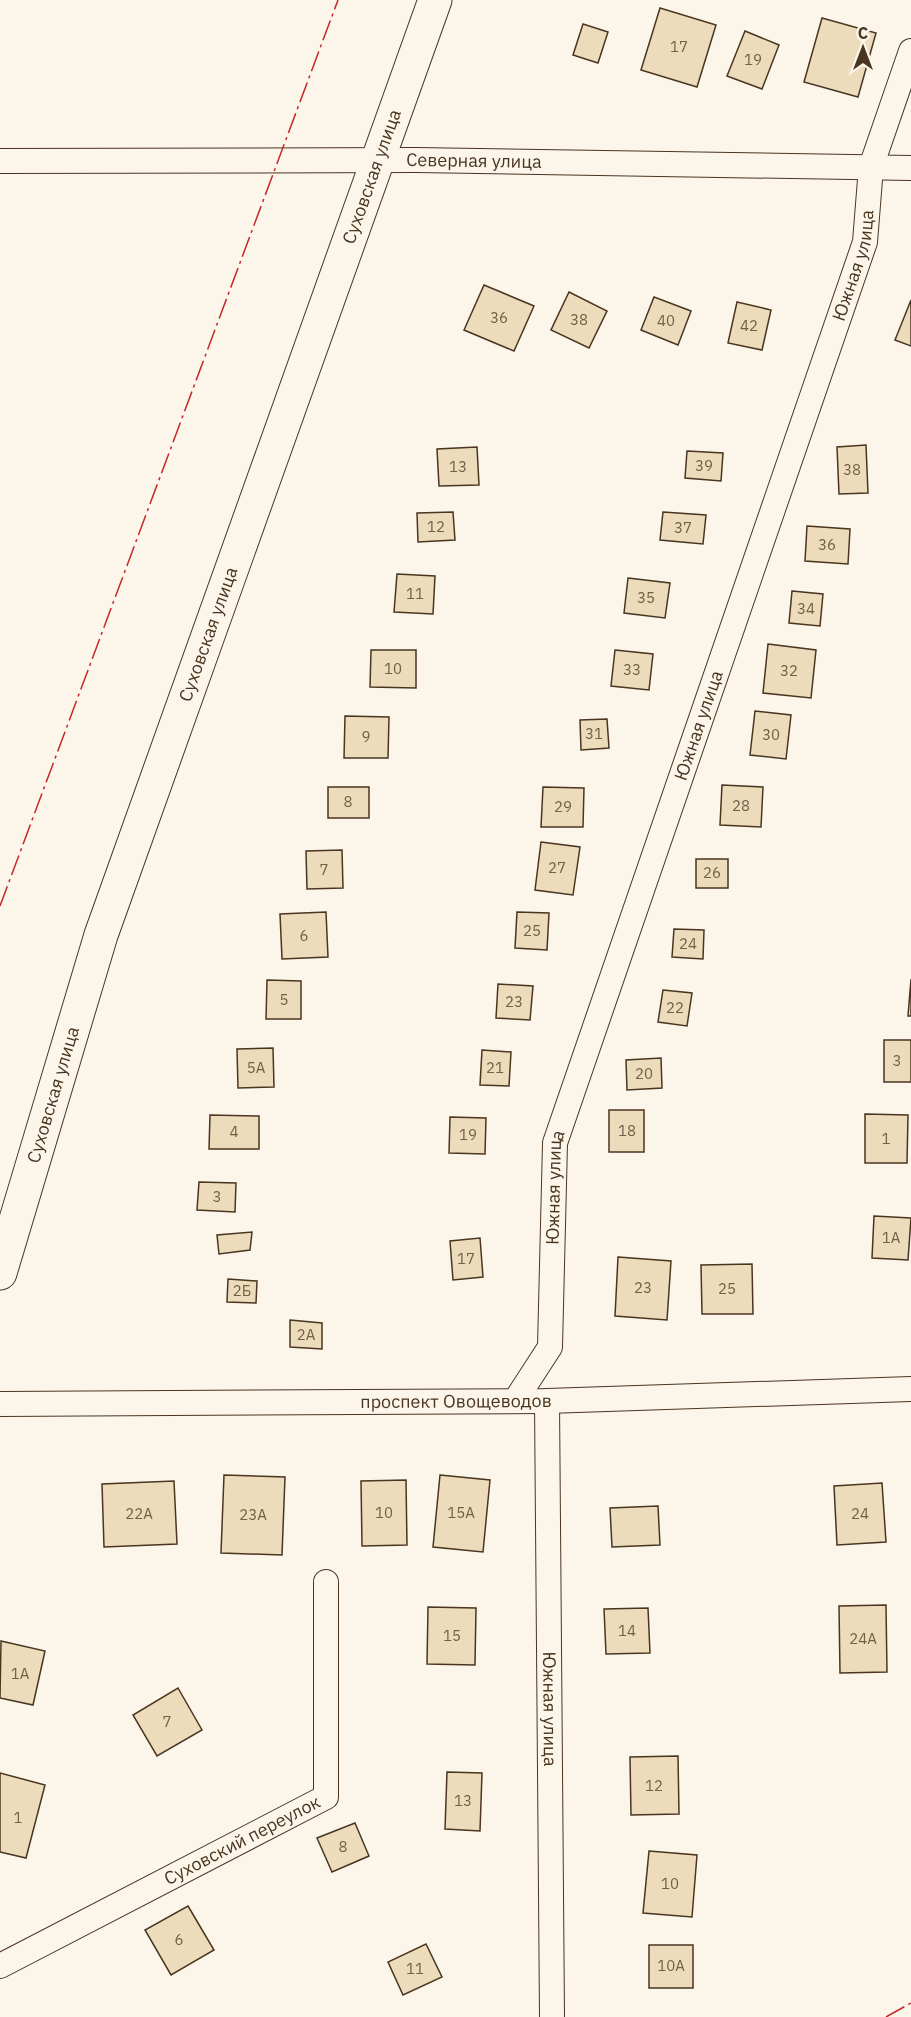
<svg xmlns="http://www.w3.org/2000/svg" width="911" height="2017" viewBox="0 0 911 2017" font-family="'IBM Plex Sans',sans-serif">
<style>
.building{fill:#ecdcbc;stroke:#4a3520;stroke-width:1.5}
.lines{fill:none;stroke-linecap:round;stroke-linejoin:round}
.street-casing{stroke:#4a3520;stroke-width:26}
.secondary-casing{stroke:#4a3520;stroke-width:35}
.street{stroke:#fbf6e9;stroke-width:24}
.secondary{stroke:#fbf6e9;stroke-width:33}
.power{stroke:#c62828;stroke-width:1.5;stroke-dasharray:21 4.5 3 4.5;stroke-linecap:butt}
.labels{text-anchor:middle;stroke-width:4.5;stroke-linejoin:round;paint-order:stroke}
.number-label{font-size:15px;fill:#725f47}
.street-label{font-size:18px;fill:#4a3520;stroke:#fbf6e9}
</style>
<rect width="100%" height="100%" fill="#fbf6e9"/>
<!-- building -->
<g class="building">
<path d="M660,8L716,25L697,87L641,70Z"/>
<path d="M822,18L876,33L858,97L804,82Z"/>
<path d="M583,24L608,32L598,63L573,55Z"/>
<path d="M745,31L779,45L762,89L727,76Z"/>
<path d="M484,285L534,306L514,351L464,330Z"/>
<path d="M569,292L607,311L589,348L551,330Z"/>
<path d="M654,297L691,311L678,345L641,330Z"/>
<path d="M911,300V346L895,340Z"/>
<path d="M737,302L771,310L762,350L728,343Z"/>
<path d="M866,445L868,493L839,494L837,447Z"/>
<path d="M477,447L479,485L439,486L437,449Z"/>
<path d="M687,451L723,453L721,481L685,478Z"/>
<path d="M453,512L455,540L418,542L417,513Z"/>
<path d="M663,512L706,515L703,544L660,540Z"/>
<path d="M807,526L850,529L848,564L805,561Z"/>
<path d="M397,574L435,576L433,614L394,612Z"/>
<path d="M628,578L670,583L665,618L624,613Z"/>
<path d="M792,591L823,594L820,626L789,623Z"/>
<path d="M768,644L816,650L811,698L763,693Z"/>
<path d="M371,650H416V688L370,687Z"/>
<path d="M615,650L653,654L649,690L611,686Z"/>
<path d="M755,711L791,715L786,759L750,755Z"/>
<path d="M345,716L389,717L388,758H344Z"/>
<path d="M607,719L609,748L581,750L580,720Z"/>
<path d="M722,785L763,787L761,827L720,825Z"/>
<rect x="328" y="787" width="41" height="31"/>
<path d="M543,787L584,788L583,827H541Z"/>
<path d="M541,842L580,847L573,895L535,890Z"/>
<path d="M342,850L343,888L307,889L306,851Z"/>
<rect x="696" y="859" width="32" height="29"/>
<path d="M326,912L328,957L282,959L280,914Z"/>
<path d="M517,912L549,913L547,950L515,948Z"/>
<path d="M674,929L704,930L703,959L672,957Z"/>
<path d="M911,979V1016H908Z"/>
<path d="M267,980L301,981V1019H266Z"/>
<path d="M498,984L533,986L530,1020L496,1018Z"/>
<path d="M663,990L692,993L687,1026L658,1022Z"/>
<rect x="884" y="1040" width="27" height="42"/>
<path d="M273,1048L274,1087L238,1088L237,1049Z"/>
<path d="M482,1050L511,1052L509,1086L480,1085Z"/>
<path d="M661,1058L662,1088L627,1090L626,1060Z"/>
<rect x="609" y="1110" width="35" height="42"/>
<path d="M865,1114L908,1115L907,1163H865Z"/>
<path d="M210,1115L259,1116V1149H209Z"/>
<path d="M450,1117L486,1118L485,1154L449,1153Z"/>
<path d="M199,1182L236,1183L235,1212L197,1210Z"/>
<path d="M874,1216L911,1218L908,1260L872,1258Z"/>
<path d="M252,1232L250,1250L219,1254L217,1235Z"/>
<path d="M480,1238L483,1277L453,1280L450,1241Z"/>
<path d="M618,1257L671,1261L667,1320L615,1316Z"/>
<path d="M752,1264L753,1314H702L701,1265Z"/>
<path d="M228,1279L257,1281L256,1303L227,1302Z"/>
<path d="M290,1320L322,1323V1349L290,1347Z"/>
<path d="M224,1475L285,1477L282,1555L221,1553Z"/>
<path d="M440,1475L490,1480L483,1552L433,1547Z"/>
<path d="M406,1480L407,1545L362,1546L361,1481Z"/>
<path d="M174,1481L177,1544L104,1547L102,1484Z"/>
<path d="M882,1483L886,1542L837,1545L834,1486Z"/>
<path d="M658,1506L660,1545L612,1547L610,1508Z"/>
<path d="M886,1605L887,1672L840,1673L839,1606Z"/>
<path d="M428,1607L476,1608L475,1665L427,1664Z"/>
<path d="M648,1608L650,1653L606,1654L604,1609Z"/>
<path d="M1,1641L45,1651L33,1705L0,1698Z"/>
<path d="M178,1688L202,1730L157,1756L133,1715Z"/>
<path d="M678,1756L679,1814L631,1815L630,1757Z"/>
<path d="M447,1772L482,1773L480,1831L445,1829Z"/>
<path d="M0,1773L45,1785L26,1858L0,1852Z"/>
<path d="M355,1823L369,1856L332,1872L317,1838Z"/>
<path d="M649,1851L697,1855L692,1917L643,1913Z"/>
<path d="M188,1906L214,1950L171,1975L145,1930Z"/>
<path d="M426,1944L442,1977L403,1995L388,1962Z"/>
<rect x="649" y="1945" width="44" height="43"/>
</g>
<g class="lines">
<defs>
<g id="street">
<path id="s1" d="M0,161L416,160L911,168"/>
<path id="s2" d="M515,1401L550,1347L555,1143L865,242L871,167L911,51"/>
<path id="s3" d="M547,1401L552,2017"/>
<path id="s4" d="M0,1404L547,1401L911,1389"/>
<path id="s5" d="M0,1966L326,1797V1582"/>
</g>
<g id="secondary">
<path id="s6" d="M0,1273L101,935L435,0"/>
</g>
</defs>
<!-- street casing -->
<use href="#street" class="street-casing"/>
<!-- secondary casing -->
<use href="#secondary" class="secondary-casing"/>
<!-- street -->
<use href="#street" class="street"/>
<!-- secondary -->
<use href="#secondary" class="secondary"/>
<!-- power -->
<g class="power">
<path d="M0,906L338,0"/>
<path d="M886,2017L911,2003"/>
</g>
</g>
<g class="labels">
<!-- number labels -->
<g class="number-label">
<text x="679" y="52">17</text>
<text x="753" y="65">19</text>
<text x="499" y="323">36</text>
<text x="579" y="325">38</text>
<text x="666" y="326">40</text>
<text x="749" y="331">42</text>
<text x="704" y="471">39</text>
<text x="458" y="472">13</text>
<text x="852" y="475">38</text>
<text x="436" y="532">12</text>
<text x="683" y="533">37</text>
<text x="827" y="550">36</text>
<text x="415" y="599">11</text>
<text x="646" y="603">35</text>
<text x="806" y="614">34</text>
<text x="393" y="674">10</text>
<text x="632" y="675">33</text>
<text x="789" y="676">32</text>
<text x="594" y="739">31</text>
<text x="771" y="740">30</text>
<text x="366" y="742">9</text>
<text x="348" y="807">8</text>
<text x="741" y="811">28</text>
<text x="563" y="812">29</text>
<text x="557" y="873">27</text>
<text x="324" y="875">7</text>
<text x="712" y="878">26</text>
<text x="532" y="936">25</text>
<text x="304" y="941">6</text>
<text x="688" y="949">24</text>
<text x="284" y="1005">5</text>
<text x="514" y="1007">23</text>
<text x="675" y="1013">22</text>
<text x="897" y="1066">3</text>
<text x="256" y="1073">5А</text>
<text x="495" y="1073">21</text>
<text x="644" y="1079">20</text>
<text x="627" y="1136">18</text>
<text x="234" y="1137">4</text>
<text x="468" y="1140">19</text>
<text x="886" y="1144">1</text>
<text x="217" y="1202">3</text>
<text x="891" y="1243">1А</text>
<text x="466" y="1264">17</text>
<text x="643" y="1293">23</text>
<text x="727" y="1294">25</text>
<text x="242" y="1296">2Б</text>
<text x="306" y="1340">2А</text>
<text x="384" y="1518">10</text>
<text x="461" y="1518">15А</text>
<text x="139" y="1519">22А</text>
<text x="860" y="1519">24</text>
<text x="253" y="1520">23А</text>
<text x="627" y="1636">14</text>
<text x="452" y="1641">15</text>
<text x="863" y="1644">24А</text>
<text x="20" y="1679">1А</text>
<text x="167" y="1727">7</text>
<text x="654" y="1791">12</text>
<text x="463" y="1806">13</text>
<text x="18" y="1823">1</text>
<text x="343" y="1852">8</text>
<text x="670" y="1889">10</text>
<text x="179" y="1945">6</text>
<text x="671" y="1971">10А</text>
<text x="415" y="1974">11</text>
</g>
<!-- street labels -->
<g class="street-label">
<text dy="6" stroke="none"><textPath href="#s1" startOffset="474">Северная улица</textPath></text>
<text dy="6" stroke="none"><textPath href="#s6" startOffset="1158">Суховская улица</textPath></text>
<text dy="6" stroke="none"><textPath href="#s2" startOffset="1196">Южная улица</textPath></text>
<text dy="6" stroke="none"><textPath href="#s6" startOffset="672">Суховская улица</textPath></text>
<text dy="6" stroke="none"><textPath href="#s2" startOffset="710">Южная улица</textPath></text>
<text dy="6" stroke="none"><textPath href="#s6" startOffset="186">Суховская улица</textPath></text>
<text dy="6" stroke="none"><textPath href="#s2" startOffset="224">Южная улица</textPath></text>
<text dy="6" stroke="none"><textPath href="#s4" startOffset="456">проспект Овощеводов</textPath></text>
<text dy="6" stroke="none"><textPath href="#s3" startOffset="308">Южная улица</textPath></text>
<text dy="6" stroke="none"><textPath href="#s5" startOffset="273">Суховский переулок</textPath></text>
</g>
</g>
<!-- north arrow -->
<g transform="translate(863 48)" stroke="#fbf6e9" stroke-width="4.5" paint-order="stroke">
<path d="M0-4.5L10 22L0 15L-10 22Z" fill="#4a3520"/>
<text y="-9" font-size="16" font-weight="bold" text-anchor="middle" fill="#4a3520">С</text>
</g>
</svg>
